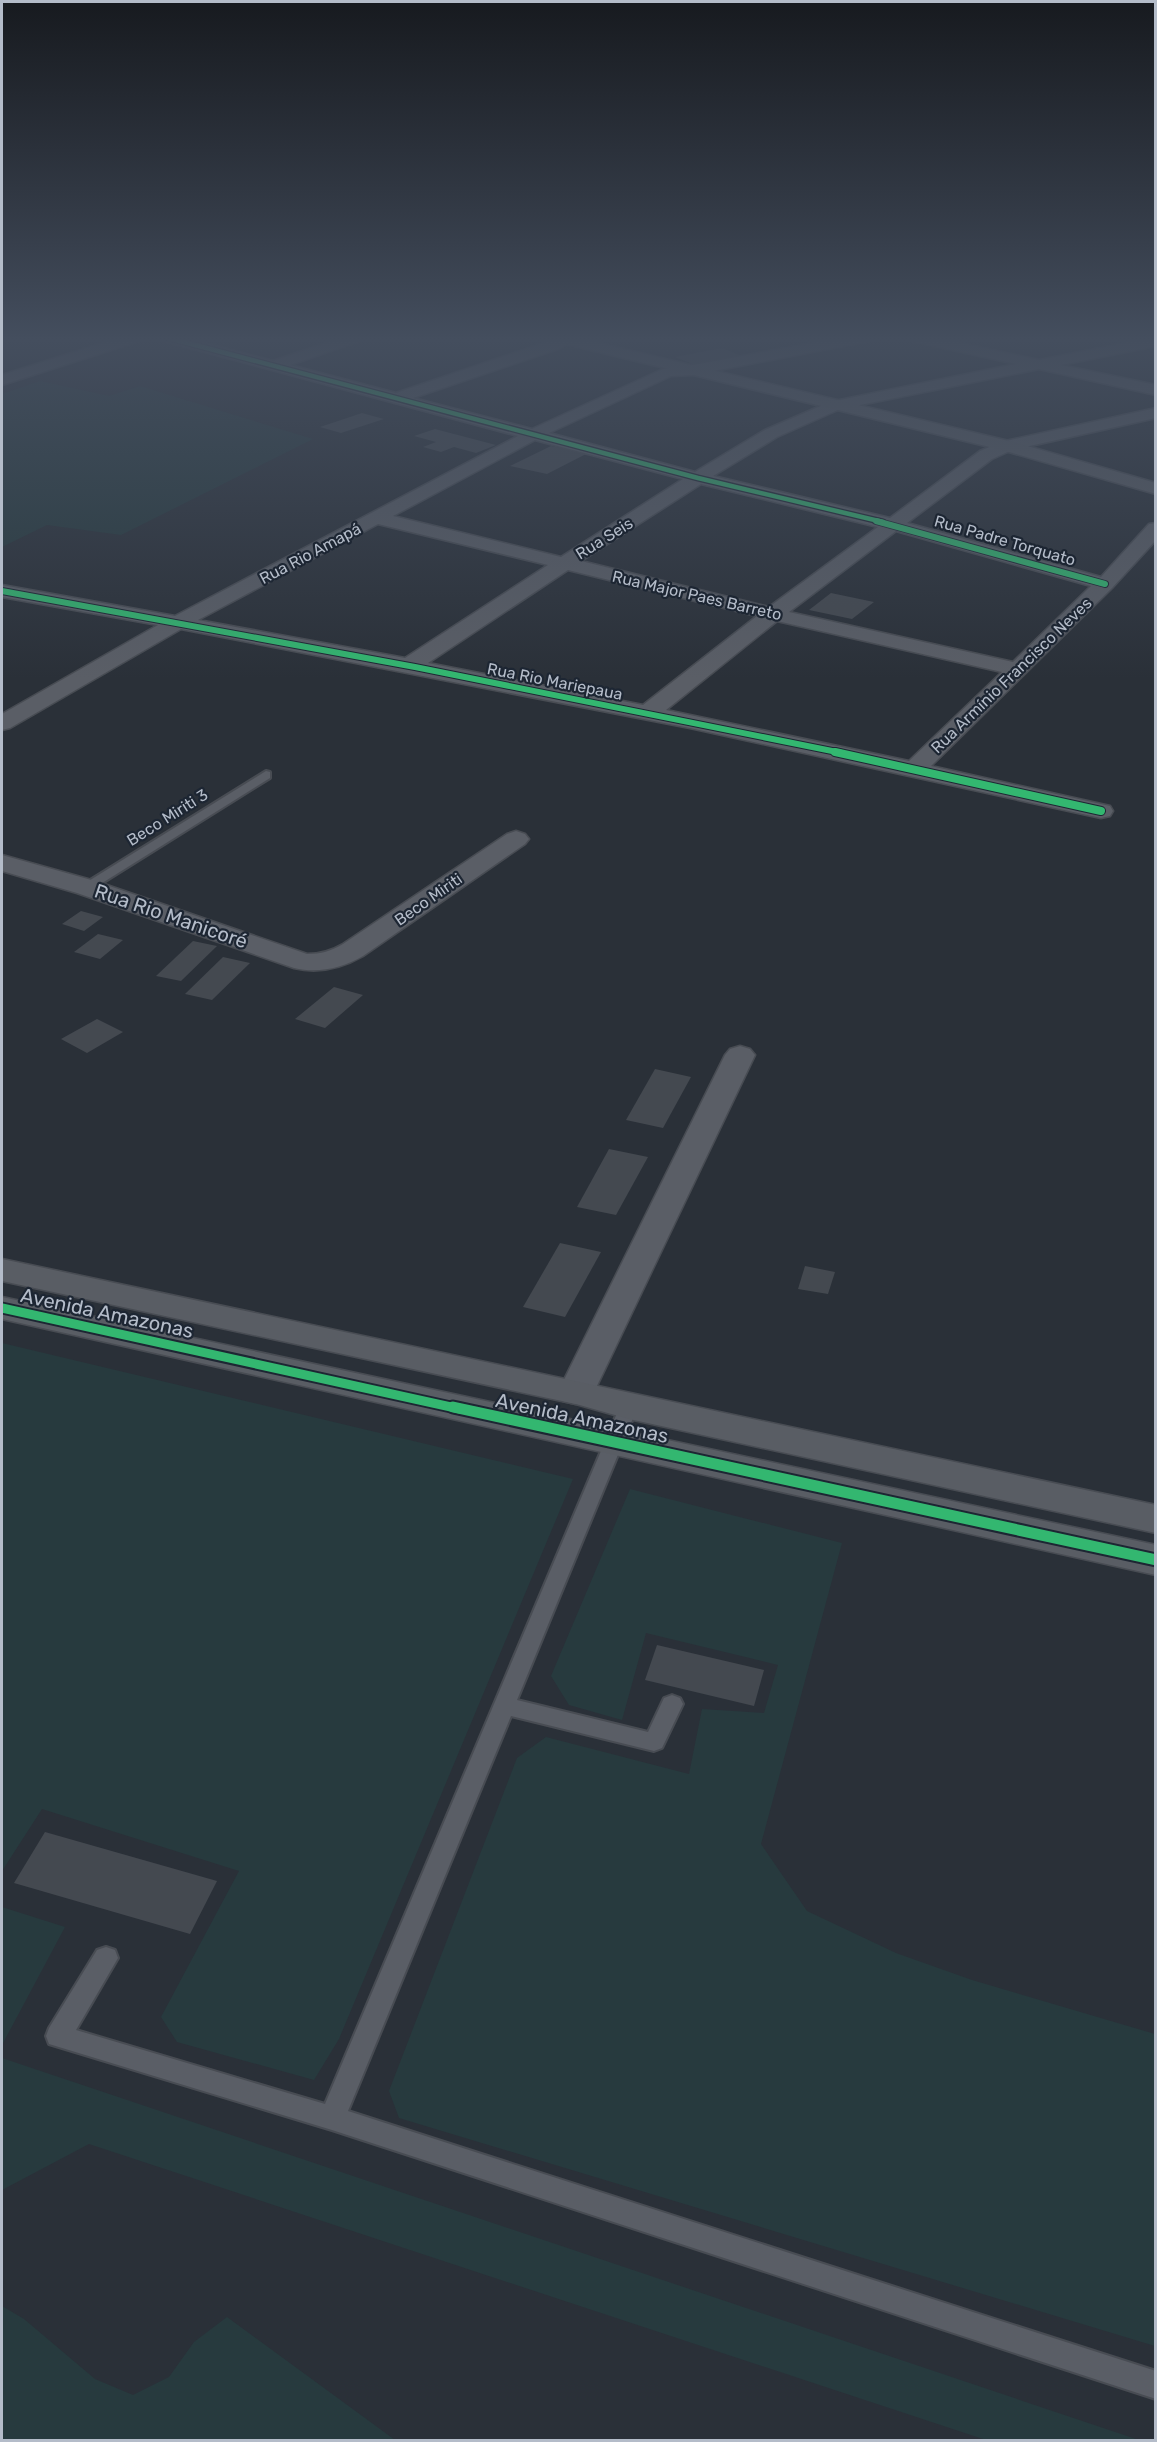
<svg xmlns="http://www.w3.org/2000/svg" width="1157" height="2442" viewBox="0 0 1157 2442" font-family="Rubik,sans-serif">
<style>
.green{fill:#273a3e}
.building{fill:#444950}
.lines{fill:none;stroke-linecap:round;stroke-linejoin:round}
.lane-casing{stroke:#484c53;stroke-width:4}
.street-casing{stroke:#484c53;stroke-width:3}
.secondary-casing{stroke:#484c53;stroke-width:3}
.lane{fill:#5a5e66;fill-rule:evenodd}
.street{fill:#5a5e66;fill-rule:evenodd}
.secondary{fill:#595d64;fill-rule:evenodd}
.cycleway-far4-casing{stroke:#1d2633;stroke-width:7}
.cycleway-far3-casing{stroke:#1d2633;stroke-width:8}
.cycleway-far2-casing{stroke:#1d2633;stroke-width:10}
.cycleway-far1-casing{stroke:#1d2633;stroke-width:13}
.cycleway-casing{stroke:#1d2633;stroke-width:15}
.cycleway-far4{stroke:#33b770;stroke-width:4.5}
.cycleway-far3{stroke:#33b770;stroke-width:6}
.cycleway-far2{stroke:#33b770;stroke-width:8}
.cycleway-far1{stroke:#33b770;stroke-width:9}
.cycleway{stroke:#33b770;stroke-width:11}
.labels{text-anchor:middle;stroke-width:4.5;stroke-linejoin:round;paint-order:stroke}
.far-street-label{font-size:16px;fill:#b4bcc9;stroke:#1d2633}
.street-label{font-size:20px;fill:#b4bcc9;stroke:#1d2633}
</style>
<rect width="100%" height="100%" fill="#2a3038"/>
<!-- green -->
<g class="green">
<path d="M40,381L109,396L140,386L313,439L121,535L47,525L2,547V394Z"/>
<path d="M2,1343L573,1479L339,2039L314,2080L177,2042L161,2017L239,1871L42,1809L2,1871Z"/>
<path d="M630,1489L842,1543L761,1844L807,1911L896,1953L972,1980L1155,2034V2346L399,2118L389,2091L517,1758L546,1737L689,1774L702,1709L764,1713L778,1665L646,1633L622,1720L569,1705L551,1676Z"/>
<path d="M2,1907L65,1927L2,2045Z"/>
<path d="M2,2058L1139,2440H986L89,2144L2,2190Z"/>
<path d="M2,2306L24,2319L95,2379L133,2395L169,2377L194,2342L227,2317L395,2440H2Z"/>
</g>
<!-- building -->
<g class="building">
<path d="M722,348L742,356L695,365L675,357Z"/>
<path d="M362,413L384,419L341,433L320,427Z"/>
<path d="M435,429L496,445L476,453L454,447L441,452L423,447L436,442L414,436Z"/>
<path d="M551,446L588,453L547,474L510,466Z"/>
<path d="M831,593L874,602L852,619L809,610Z"/>
<path d="M81,911L103,917L84,931L62,924Z"/>
<path d="M98,934L123,940L100,959L74,952Z"/>
<path d="M193,941L217,946L181,981L156,976Z"/>
<path d="M223,957L250,963L212,1000L185,994Z"/>
<path d="M334,987L363,995L325,1028L295,1019Z"/>
<path d="M97,1019L123,1032L87,1053L61,1039Z"/>
<path d="M655,1069L691,1077L663,1128L626,1120Z"/>
<path d="M609,1149L648,1157L616,1215L577,1207Z"/>
<path d="M560,1243L601,1252L565,1317L523,1307Z"/>
<path d="M805,1266L835,1272L828,1294L798,1289Z"/>
<path d="M657,1645L764,1670L754,1706L645,1680Z"/>
<path d="M45,1832L217,1881L190,1934L14,1883Z"/>
</g>
<g class="lines">
<defs>
<g id="lane">
<path d="M266,771L270,772V778L91,890H81L79,887Z"/>
<path d="M629,1400L636,1402L638,1406L517,1700L648,1732L664,1698L672,1695L680,1698L683,1704L662,1748L654,1751L511,1716L348,2111L1156,2371V2399L332,2130L49,2044L46,2036L49,2028L97,1950L106,1947L115,1950L118,1958L76,2030L325,2104L620,1406L622,1402Z"/>
</g>
<g id="street">
<path d="M122,337H144L142,340L2,385V375Z"/>
<path d="M158,337H182L273,361L343,337H364L362,340L290,365L396,393L561,337H580L558,349L413,398L532,429L663,369L693,365L845,337H876L869,341L693,375L671,376L549,433L695,472L765,430L830,402L1016,364L912,341L905,337H933L1039,360L1156,337V346L1061,365L1156,385V395L1039,369L840,409L777,437L713,476L890,518L980,451L1001,442L1156,408V418L1012,450L992,459L907,523L1101,577L1149,524L1156,523V540L1112,588L931,766L1110,806L1113,811L1110,816L1101,818L690,728L181,629L10,728L2,730V714L158,625L2,597V585L175,616L518,436L160,340ZM535,440L683,479L561,557L393,516ZM701,484L878,527L769,607L581,561ZM378,524L548,565L405,658L198,620ZM896,531L1091,586L1013,662L789,612ZM568,570L757,616L643,705L428,663ZM777,621L1002,672L909,761L666,710Z"/>
<path d="M516,831L525,834L529,839L525,844L363,956C342,968 318,974 294,968L77,893L2,871V855L95,881L307,954C321,954 331,951 343,944L507,834Z"/>
<path d="M740,1046L750,1049L755,1055L594,1392L589,1401L576,1404L563,1401L558,1392L725,1055L730,1049Z"/>
</g>
<g id="secondary">
<path d="M547,337H573L1013,442L1156,483V494L1002,450L554,341Z"/>
<path d="M2,1259L1156,1505V1533L629,1419L576,1404L2,1281Z"/>
<path d="M2,1297L1156,1545V1575L2,1319Z"/>
</g>
</defs>
<!-- lane casing -->
<use href="#lane" class="lane-casing"/>
<!-- street casing -->
<use href="#street" class="street-casing"/>
<!-- secondary casing -->
<use href="#secondary" class="secondary-casing"/>
<!-- lane -->
<use href="#lane" class="lane"/>
<!-- street -->
<use href="#street" class="street"/>
<!-- secondary -->
<use href="#secondary" class="secondary"/>
<defs>
<path id="cycleway-far4" d="M165,337L698,478L883,522"/>
<g id="cycleway-far3">
<path d="M876,521L1105,584"/>
<path d="M2,591L415,667L842,753"/>
</g>
<path id="cycleway-far2" d="M835,752L1101,811"/>
<path id="cycleway-far1" d="M2,1308L460,1409"/>
<path id="cycleway" d="M453,1407L1156,1560"/>
</defs>
<!-- cycleway-far4 casing -->
<use href="#cycleway-far4" class="cycleway-far4-casing"/>
<!-- cycleway-far3 casing -->
<use href="#cycleway-far3" class="cycleway-far3-casing"/>
<!-- cycleway-far2 casing -->
<use href="#cycleway-far2" class="cycleway-far2-casing"/>
<!-- cycleway-far1 casing -->
<use href="#cycleway-far1" class="cycleway-far1-casing"/>
<!-- cycleway casing -->
<use href="#cycleway" class="cycleway-casing"/>
<!-- cycleway-far4 -->
<use href="#cycleway-far4" class="cycleway-far4"/>
<!-- cycleway-far3 -->
<use href="#cycleway-far3" class="cycleway-far3"/>
<!-- cycleway-far2 -->
<use href="#cycleway-far2" class="cycleway-far2"/>
<!-- cycleway-far1 -->
<use href="#cycleway-far1" class="cycleway-far1"/>
<!-- cycleway -->
<use href="#cycleway" class="cycleway"/>
</g>
<!-- sky -->
<linearGradient id="sky" x2="0" y2="1"><stop stop-color="#171a1f"/><stop offset="0.5" stop-color="#444e5e"/><stop offset="1" stop-color="#444e5e" stop-opacity="0"/></linearGradient>
<rect width="1157" height="679" fill="url(#sky)"/>
<g class="labels">
<!-- far-street labels -->
<g class="far-street-label">
<text transform="translate(604 538) rotate(-32)" y="6">Rua Seis</text>
<text transform="translate(1005 540) rotate(16)" y="6">Rua Padre Torquato</text>
<text transform="translate(310 553) rotate(-28)" y="6">Rua Rio Amapá</text>
<text transform="translate(697 595) rotate(13)" y="6">Rua Major Paes Barreto</text>
<text transform="translate(1011 675) rotate(-44)" y="6">Rua Armínio Francisco Neves</text>
<text transform="translate(555 681) rotate(11)" y="6">Rua Rio Mariepaua</text>
<text transform="translate(167 817) rotate(-32)" y="6">Beco Miriti 3</text>
<text transform="translate(428 899) rotate(-35)" y="6">Beco Miriti</text>
</g>
<!-- street labels -->
<g class="street-label">
<text transform="translate(171 916) rotate(19)" y="7">Rua Rio Manicoré</text>
<text transform="translate(107 1313) rotate(12)" y="7">Avenida Amazonas</text>
<text transform="translate(582 1418) rotate(12)" y="7">Avenida Amazonas</text>
</g>
</g>
<!-- border -->
<rect width="1157" height="2442" fill="none" stroke="#b4bcc9" stroke-width="6"/>
</svg>
